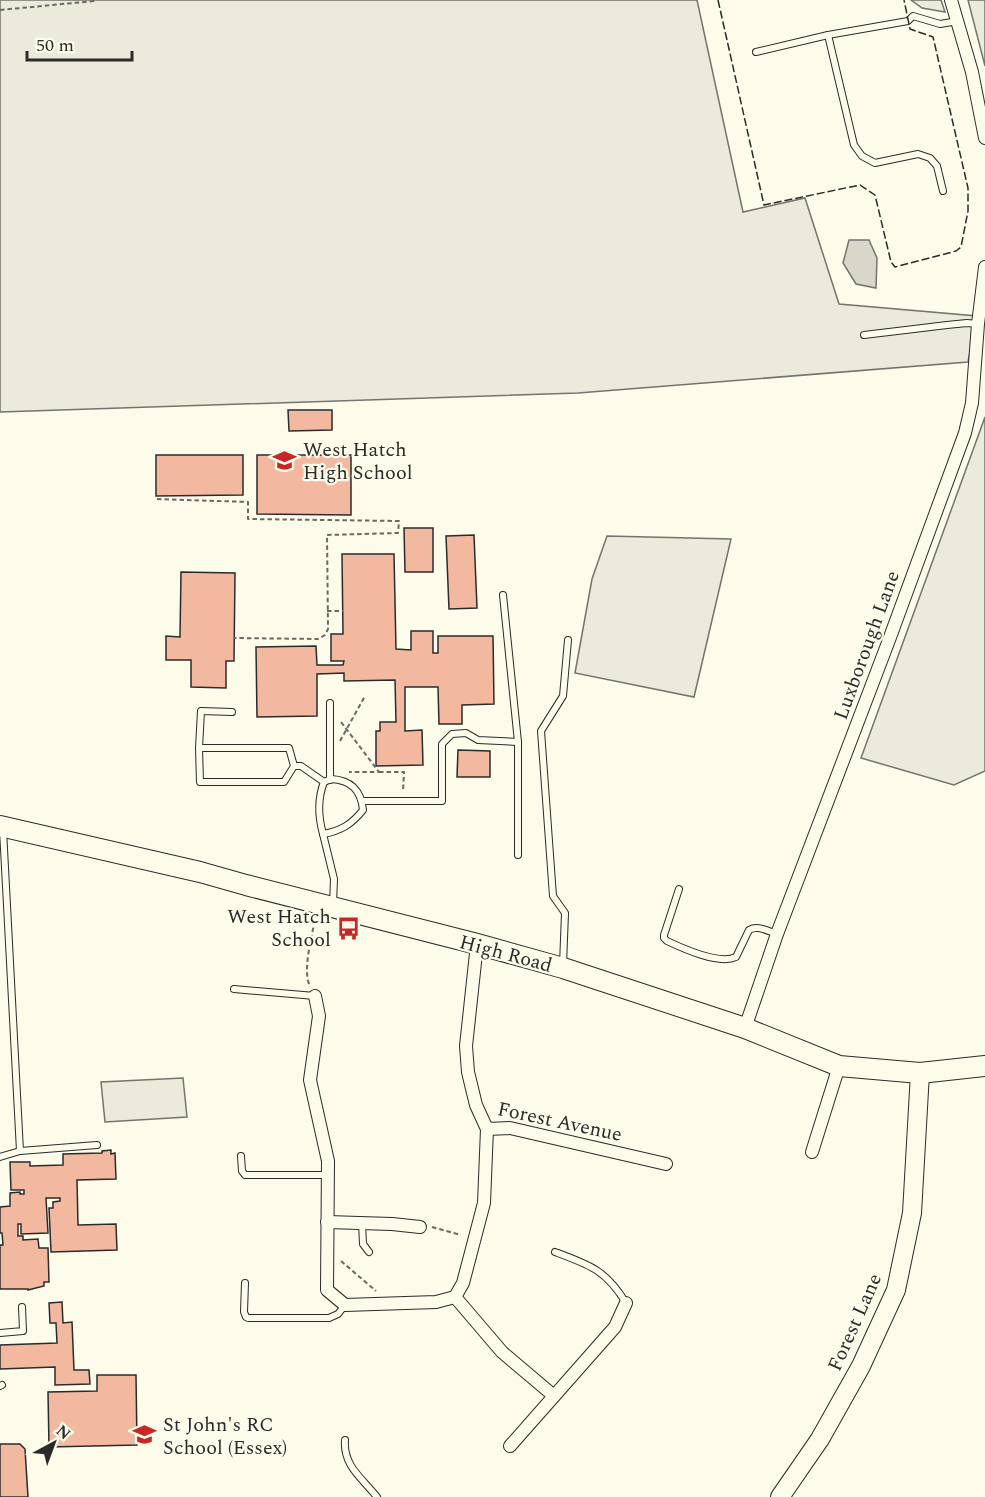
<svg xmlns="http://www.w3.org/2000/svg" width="985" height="1497" viewBox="0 0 985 1497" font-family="Spectral,serif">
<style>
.green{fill:#ecebdb;stroke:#74746e;stroke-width:1.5}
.water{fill:#d8d7c9;stroke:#74746e;stroke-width:1.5}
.building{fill:#f2b8a0;stroke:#2b2b2b;stroke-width:1.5}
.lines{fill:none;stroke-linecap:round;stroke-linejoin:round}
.lane-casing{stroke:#2b2b2b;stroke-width:8}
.street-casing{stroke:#2b2b2b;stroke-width:14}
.secondary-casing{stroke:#2b2b2b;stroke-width:20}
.primary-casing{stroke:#2b2b2b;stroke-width:22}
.path{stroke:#6a6964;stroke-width:2;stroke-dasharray:4.5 3;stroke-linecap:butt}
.lane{stroke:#fdfbea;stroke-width:6}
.street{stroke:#fdfbea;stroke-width:12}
.secondary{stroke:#fdfbea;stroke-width:18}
.primary{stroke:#fdfbea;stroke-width:20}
.fence{stroke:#2b2b2b;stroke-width:1.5;stroke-dasharray:8 3;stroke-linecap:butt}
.labels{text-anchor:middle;stroke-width:4.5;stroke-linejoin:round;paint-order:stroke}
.poi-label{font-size:20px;fill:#2b2b2b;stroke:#fdfbea;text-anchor:start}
.street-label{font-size:20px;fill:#2b2b2b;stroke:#fdfbea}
</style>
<rect width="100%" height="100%" fill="#fdfbea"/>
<!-- green -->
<g class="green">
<path d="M0,0H697L743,212L805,198L839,304L977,316L968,362L578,393L0,412Z"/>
<path d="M911,0H941L945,12L922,8Z"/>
<path d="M968,0H985V66Z"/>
<path d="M985,417V771L954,785L861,758Z"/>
<path d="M607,536L731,539L694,697L575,673L592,579Z"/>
<path d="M183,1078L187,1117L105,1122L101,1082Z"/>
</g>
<!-- water -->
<path class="water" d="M849,240H869L877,258L876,288L856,284L843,263Z"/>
<!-- building -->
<g class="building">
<path d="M288,410H332V430L289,431Z"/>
<path d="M156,455H243V495L156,496Z"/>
<path d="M257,455H351V515L257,514Z"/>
<path d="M404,528H433V572H405Z"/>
<path d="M474,535L477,608L449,609L446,536Z"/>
<path d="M342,554H394L396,649L411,650V631H433V653H438V636H493L494,704L462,705V724H439L438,687H405V731L422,730L423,765L376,766V731H380V722H396L395,680L344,681V673L317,674V716L257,717L256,647L316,646L317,665H343L344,661H331V634H343Z"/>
<path d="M181,572L235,573L234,661H226V688L191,687V660H166V636L180,637Z"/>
<path d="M458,750L490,751V777H457Z"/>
<path d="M111,1150V1154L115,1153L116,1179L77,1180L78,1225L116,1224L117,1250L51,1252L49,1208H53V1202L60,1201V1198H46L48,1233L21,1234V1224H18V1236H23V1240L38,1239L39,1248H48L49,1282H44V1286L28,1290V1289H0V1245H3L2,1233H0V1207L10,1206V1193L20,1192V1194H24V1190H11L10,1162H30V1166L63,1165V1154L102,1153V1151Z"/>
<path d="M62,1302L63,1323L72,1322L74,1370H89L90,1384L55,1385V1367L0,1369V1345L57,1343L56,1323H50L49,1303Z"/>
<path d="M97,1375H136L137,1445L49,1447L48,1392L97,1391Z"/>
<path d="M0,1444H20L25,1449L28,1497H0Z"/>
</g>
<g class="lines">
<defs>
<g id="lane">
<path d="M828,35L854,145L862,156L875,163L918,154L930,158L937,166L943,191"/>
<path d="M756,52L828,35L908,21L913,16L940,24L958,21"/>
<path d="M864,335L947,325L967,323L978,324"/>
<path d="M330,703V780"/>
<path d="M518,742V855"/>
<path d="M199,748H289L294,766L284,782H200L199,748L201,711L232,712"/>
<path d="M294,766H301L324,782"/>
<path d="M331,779C351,780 361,790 363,810C352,824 341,831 323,834C318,816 317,800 324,782Z"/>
<path d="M362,801H442V744L452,734L466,733L478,740L518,742L503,595"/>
<path d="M3,830L20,1151L97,1145"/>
<path d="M323,834L334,879L333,904"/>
<path d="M679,889L664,935V938L667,941C684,949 719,965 736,957L749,930C758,925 768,931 777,934"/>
<path d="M563,965L565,913L553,896L541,731L563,696L568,640"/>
<path d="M234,989L315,996"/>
<path d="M241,1156L242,1171L245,1175H328"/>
<path d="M0,1157L20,1151"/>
<path d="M362,1223L363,1244L369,1252"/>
<path d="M555,1252C590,1265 606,1270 626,1303"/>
<path d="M245,1283L244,1312L246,1317L248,1318H329L338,1314L345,1305"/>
<path d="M0,1333L23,1331L22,1307"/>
<path d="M0,1386L2,1385"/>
<path d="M345,1440C343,1466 362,1478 377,1497"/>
</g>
<g id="street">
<path d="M951,0L972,72L985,138"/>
<path d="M477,944L466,1046L468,1072L476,1105L487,1129L510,1128L666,1164"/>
<path d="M315,996L319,1016L310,1080L328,1161L327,1290L345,1305L436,1302L455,1297"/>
<path d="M745,1028L777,934L889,640L965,433L972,403L978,324L985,267"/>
<path d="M812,1152L839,1066"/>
<path d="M327,1222L392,1224L420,1227"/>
<path d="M455,1297L463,1283L484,1203L487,1129"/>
<path d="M455,1297L502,1352L554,1396"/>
<path d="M510,1446L615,1327L626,1303"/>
</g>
<path id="secondary" d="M780,1497L820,1439L861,1366L896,1290L912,1213L920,1073"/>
<path id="primary" d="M0,826L200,872L246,885L477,944L563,968L745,1028L839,1066L920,1073L985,1066"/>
</defs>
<!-- lane casing -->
<use href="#lane" class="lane-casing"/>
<!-- street casing -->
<use href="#street" class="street-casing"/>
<!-- secondary casing -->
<use href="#secondary" class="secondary-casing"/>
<!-- primary casing -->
<use href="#primary" class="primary-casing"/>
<!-- path -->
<g class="path">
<path d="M0,10L94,1L96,0"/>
<path d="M157,499L248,502V519L399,521L398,533L327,535L328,629L325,635L318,639L234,638"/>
<path d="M327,611H343"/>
<path d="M341,722L379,772H349"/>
<path d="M340,741L365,696"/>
<path d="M379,772H404L403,792"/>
<path d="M309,984C303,968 312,936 315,919"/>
<path d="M432,1227L461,1235"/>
<path d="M341,1261L376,1291"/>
</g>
<!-- lane -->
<use href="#lane" class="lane"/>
<!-- street -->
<use href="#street" class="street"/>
<!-- secondary -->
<use href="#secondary" class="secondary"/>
<!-- primary -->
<use href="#primary" class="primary"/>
<!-- fence -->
<path class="fence" d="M718,0L764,205L860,185L875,195L891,262L895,267L956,251L961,247L968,211V188L933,37L910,29L904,0"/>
</g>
<!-- icons -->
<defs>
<symbol id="school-bare" viewBox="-9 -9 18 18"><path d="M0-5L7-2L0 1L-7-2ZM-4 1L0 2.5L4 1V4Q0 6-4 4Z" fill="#c62828" stroke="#fdfbea" stroke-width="2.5" paint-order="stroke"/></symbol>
<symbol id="bus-bare" viewBox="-9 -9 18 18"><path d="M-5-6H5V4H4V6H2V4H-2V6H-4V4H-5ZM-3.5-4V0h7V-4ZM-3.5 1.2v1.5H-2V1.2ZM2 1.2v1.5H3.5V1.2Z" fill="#c62828" stroke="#fdfbea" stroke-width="2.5" paint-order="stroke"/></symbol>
</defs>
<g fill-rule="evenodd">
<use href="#school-bare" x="268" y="444" width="33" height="33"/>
<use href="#bus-bare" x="332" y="912" width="33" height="33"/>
<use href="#school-bare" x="128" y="1418" width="33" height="33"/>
</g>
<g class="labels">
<!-- poi labels -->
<g class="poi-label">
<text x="303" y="456">West Hatch<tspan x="303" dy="23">High School</tspan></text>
<text x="331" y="923" text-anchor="end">West Hatch<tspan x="331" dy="23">School</tspan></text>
<text x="163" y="1431">St John's RC<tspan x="163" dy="23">School (Essex)</tspan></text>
</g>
<!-- street labels -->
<g class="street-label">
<text transform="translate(866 645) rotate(-70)" y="7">Luxborough Lane</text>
<text transform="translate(506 953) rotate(15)" y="7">High Road</text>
<text transform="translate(560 1121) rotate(12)" y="7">Forest Avenue</text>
<text transform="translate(854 1322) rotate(-66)" y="7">Forest Lane</text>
</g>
</g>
<!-- north arrow -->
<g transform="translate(54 1443) rotate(41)" stroke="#fdfbea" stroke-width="4.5" paint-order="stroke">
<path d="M0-4.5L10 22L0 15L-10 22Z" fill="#2b2b2b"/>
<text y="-9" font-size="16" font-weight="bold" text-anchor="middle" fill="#2b2b2b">N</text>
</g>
<!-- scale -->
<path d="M27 51v9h105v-9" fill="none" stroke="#2b2b2b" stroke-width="3"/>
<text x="36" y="51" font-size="18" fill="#2b2b2b" stroke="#fdfbea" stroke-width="4.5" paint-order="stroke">50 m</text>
</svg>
